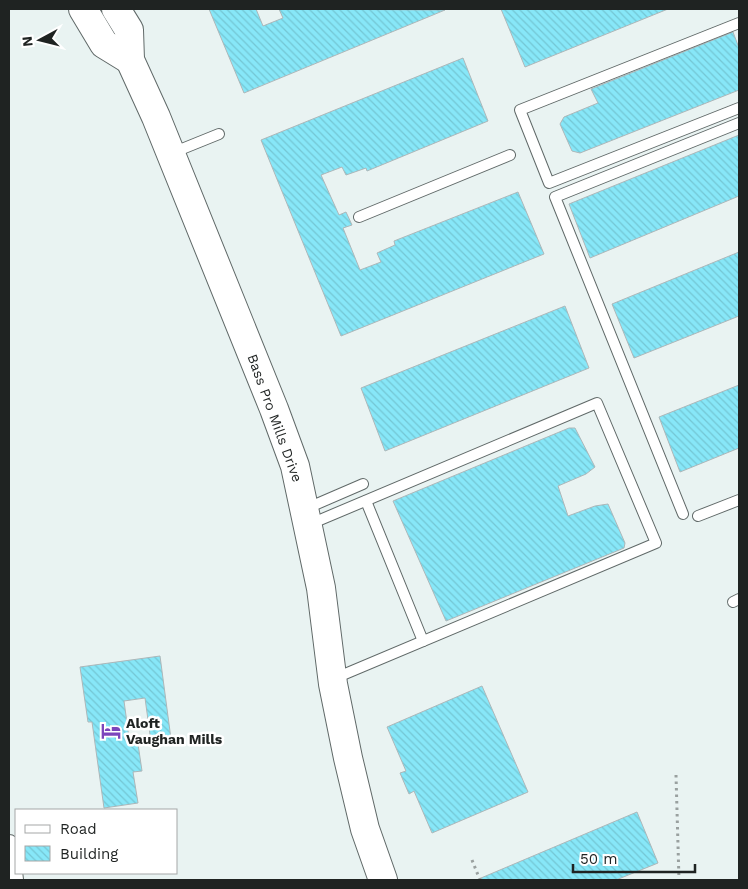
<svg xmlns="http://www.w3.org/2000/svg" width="748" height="889" viewBox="0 0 748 889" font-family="'Work Sans',sans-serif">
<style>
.building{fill:url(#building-back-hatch);stroke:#adb7b9}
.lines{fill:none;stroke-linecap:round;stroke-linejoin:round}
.lane-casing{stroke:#606968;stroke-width:12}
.street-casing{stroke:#606968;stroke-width:22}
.secondary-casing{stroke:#606968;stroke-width:30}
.path{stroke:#99a09f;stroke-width:3;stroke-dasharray:2.5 4;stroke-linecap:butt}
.lane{stroke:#fff;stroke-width:10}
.street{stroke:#fff;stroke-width:20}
.secondary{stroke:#fff;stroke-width:28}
.labels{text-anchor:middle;stroke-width:5;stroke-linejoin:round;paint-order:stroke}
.street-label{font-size:14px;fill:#1f2322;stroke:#fff}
.poi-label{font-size:14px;font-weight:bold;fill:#1f2322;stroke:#fff;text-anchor:start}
</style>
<defs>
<pattern id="building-back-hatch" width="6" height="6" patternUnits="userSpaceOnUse" patternTransform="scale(1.25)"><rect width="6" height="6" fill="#87e7f8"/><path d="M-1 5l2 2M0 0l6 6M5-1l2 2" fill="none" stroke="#74c6d4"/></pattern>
</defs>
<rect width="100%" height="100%" fill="#e9f3f2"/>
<!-- building -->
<g class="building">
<path d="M209,9H256L263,26L283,18L279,9L445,10L244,93Z"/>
<path d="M501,9H668L525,67Z"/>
<path d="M733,32L739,48V90L580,153L572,151L560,124L564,117L598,103L591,89Z"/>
<path d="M463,58L488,121L367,171L366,168L346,175L342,167L321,175L339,215L346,212L352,225L343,228L360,270L381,262L377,253L395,245L394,241L518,192L544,254L341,336L261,140Z"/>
<path d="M739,135V196L590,258L569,204Z"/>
<path d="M739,252V316L634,358L612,304Z"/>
<path d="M565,306L589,368L385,451L361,388Z"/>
<path d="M739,385V448L680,472L659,417Z"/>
<path d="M569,428H575L595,467L586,474L558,486L568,516L595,506L608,504L625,543L624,548L446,621L393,501Z"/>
<path d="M160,656L171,739L151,742L145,698L124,701L130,745L138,744L142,771L133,772L138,803L104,808L92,722H88L80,667Z"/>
<path d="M482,686L528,792L432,833L414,791L409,794L400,773L406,771L387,727Z"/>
<path d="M637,812L658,863L616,880H482L481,878Z"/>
</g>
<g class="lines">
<defs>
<g id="lane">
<path d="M739,23L520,110L549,183L739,108"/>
<path d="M172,153L219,134"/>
<path d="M359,217L510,155"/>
<path d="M366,501L423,641"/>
<path d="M305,509L363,484"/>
<path d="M683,514L555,197L739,123"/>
<path d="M698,516L739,500"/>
<path d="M308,525L597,403L656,543L333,679"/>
<path d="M733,602L739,599"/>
</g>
<path id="street" d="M9,845L13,880"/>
<g id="secondary">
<path d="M83,9L104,44L130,60"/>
<path d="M116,9L129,30L130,60L156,117L274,409L295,466L321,588L333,684L348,758L365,829L383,880"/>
</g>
</defs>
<!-- lane casing -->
<use href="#lane" class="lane-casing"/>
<!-- street casing -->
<use href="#street" class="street-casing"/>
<!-- secondary casing -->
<use href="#secondary" class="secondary-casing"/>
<!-- path -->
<g class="path">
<path d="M676,775L679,880"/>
<path d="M472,860L480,880"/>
</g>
<!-- lane -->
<use href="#lane" class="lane"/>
<!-- street -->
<use href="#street" class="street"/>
<!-- secondary -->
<use href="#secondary" class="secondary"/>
</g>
<!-- icons -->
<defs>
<symbol id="hotel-bare" viewBox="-9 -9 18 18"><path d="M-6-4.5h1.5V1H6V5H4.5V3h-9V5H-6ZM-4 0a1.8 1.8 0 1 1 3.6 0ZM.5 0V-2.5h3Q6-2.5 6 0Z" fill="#7c45bc" stroke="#fff" stroke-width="2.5" paint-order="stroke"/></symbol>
</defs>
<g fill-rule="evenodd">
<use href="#hotel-bare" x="97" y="717" width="28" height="28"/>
</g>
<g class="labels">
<!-- street labels -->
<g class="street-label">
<text transform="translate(275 418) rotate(70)" y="5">Bass Pro Mills Drive</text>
</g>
<!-- poi labels -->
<g class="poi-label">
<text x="126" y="728">Aloft<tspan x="126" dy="16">Vaughan Mills</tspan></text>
</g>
</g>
<!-- border -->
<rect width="748" height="889" fill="none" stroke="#1f2322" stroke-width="20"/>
<!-- legend -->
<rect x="15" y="809" width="162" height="65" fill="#ffffff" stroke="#a5a7a7"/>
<rect x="25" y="825" width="25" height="8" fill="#ffffff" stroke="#a5a7a7"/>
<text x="60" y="834" font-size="15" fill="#1f2322">Road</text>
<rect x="25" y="846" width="25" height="15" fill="url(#building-back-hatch)" stroke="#a5a7a7"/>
<text x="60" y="859" font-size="15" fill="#1f2322">Building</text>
<!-- north arrow -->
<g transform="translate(40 40) rotate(263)" stroke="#ffffff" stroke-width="4" paint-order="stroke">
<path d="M0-4L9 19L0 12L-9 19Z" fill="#1f2322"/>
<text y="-8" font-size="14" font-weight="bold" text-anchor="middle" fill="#1f2322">N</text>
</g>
<!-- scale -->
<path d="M573 864v8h122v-8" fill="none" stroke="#1f2322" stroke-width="2.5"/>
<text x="580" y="864" font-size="15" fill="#1f2322" stroke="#ffffff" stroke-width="4" paint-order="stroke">50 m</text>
</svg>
